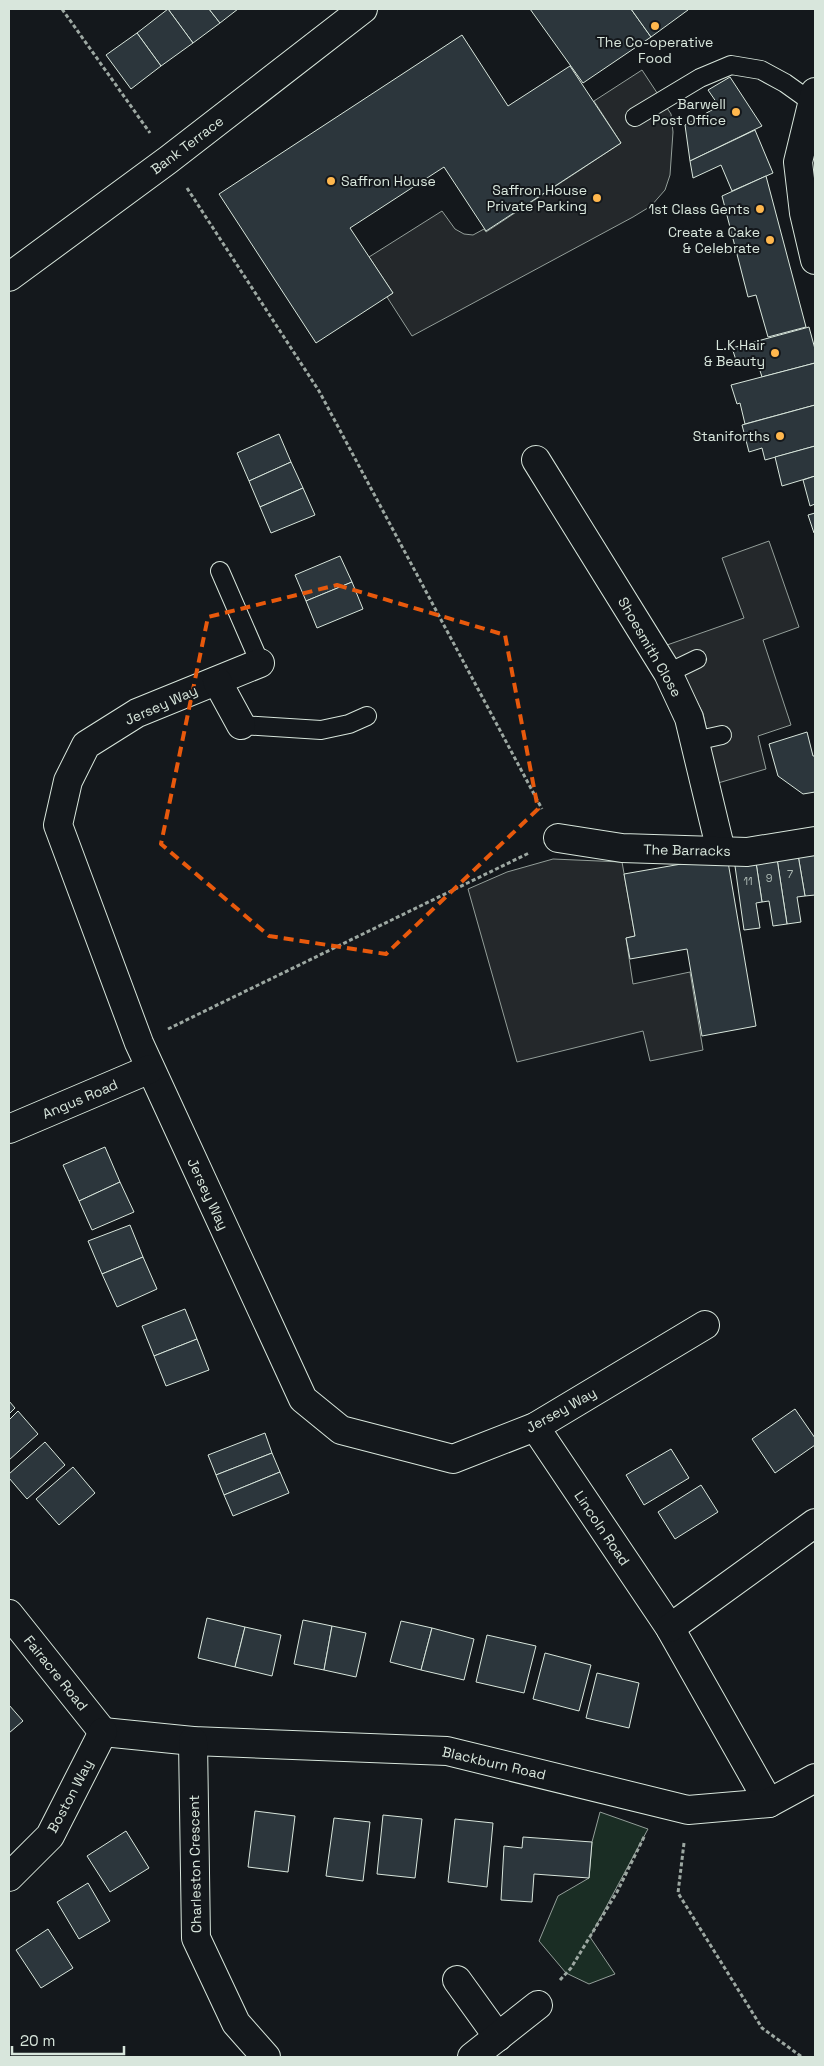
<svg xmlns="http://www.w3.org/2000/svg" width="824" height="2066" viewBox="0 0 824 2066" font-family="'Space Grotesk',sans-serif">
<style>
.green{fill:#1a2d24;stroke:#939e99}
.parking{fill:#24282b;stroke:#939e99}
.building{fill:#2c363c;stroke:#d8e6dc}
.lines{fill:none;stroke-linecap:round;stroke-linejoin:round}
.lane-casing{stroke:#d8e6dc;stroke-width:20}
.street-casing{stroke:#d8e6dc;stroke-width:30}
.secondary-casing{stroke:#d8e6dc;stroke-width:30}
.path{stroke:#9da8a2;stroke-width:3;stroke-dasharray:4 2.5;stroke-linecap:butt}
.lane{stroke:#14181c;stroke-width:18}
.street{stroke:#14181c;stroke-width:28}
.secondary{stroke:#14181c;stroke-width:28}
.marked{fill:none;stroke:#e8590c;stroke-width:4;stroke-dasharray:10 6;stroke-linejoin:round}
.poi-dot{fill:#ffb74d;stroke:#14181c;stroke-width:2}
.labels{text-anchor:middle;stroke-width:4;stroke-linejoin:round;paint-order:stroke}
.number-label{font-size:11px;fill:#adbab4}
.poi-label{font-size:14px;fill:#d8e6dc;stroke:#14181c;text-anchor:end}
.street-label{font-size:14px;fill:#d8e6dc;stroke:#14181c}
</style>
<rect width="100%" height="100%" fill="#14181c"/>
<!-- green -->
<path class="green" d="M600,1812L648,1829L590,1937L615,1974L589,1984L566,1973L539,1941L558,1896L589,1878L592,1842Z"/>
<!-- parking -->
<g class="parking">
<path d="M642,70L671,114L673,132L670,175L665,190L651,206L633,217L412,336L387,297L393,293L369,257L442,211L455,229L464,234L473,235L484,229L486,232L621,143L594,101Z"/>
<path d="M769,541L799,627L763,640L791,725L758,736L766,769L718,783L703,713L667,645L744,618L722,558Z"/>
<path d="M553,859L622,862L635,936L626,938L633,984L690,972L703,1050L650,1061L643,1031L517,1062L468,889L507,872Z"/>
</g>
<!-- building -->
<g class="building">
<path d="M168,9H209L220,23L193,43Z"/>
<path d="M168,9L193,43L161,66L137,33Z"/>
<path d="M209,9H238L220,23Z"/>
<path d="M530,9H631L651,37L583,83Z"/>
<path d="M631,9H687L688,10L651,37Z"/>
<path d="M137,33L161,66L131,89L106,55Z"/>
<path d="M462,35L508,106L570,66L621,143L486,231L444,167L350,228L393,293L316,343L219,194Z"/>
<path d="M730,77L762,126L690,161L685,125L719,106L708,90Z"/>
<path d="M755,130L773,173L732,191L721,165L693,178L690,161Z"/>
<path d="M766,176L806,327L768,337L756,295L748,297L722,196Z"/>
<path d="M809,327L815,349V363L762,377L756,358L737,363L732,348Z"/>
<path d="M815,363V405L745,424L740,403L737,404L731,385Z"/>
<path d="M815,405V446L765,460L762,448L749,452L742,425Z"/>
<path d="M279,434L291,462L249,481L237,453Z"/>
<path d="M815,446V476L782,486L775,457Z"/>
<path d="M291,462L303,488L260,507L249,481Z"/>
<path d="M815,476V504L810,506L803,480Z"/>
<path d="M303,488L315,515L271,533L260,507Z"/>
<path d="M815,513V533H814L808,515Z"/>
<path d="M340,556L352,582L306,601L295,575Z"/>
<path d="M352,582L363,609L317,628L306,601Z"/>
<path d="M807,732L813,756H815V792L803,794L778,776L769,744Z"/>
<path d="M815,846V895L805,896L797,849Z"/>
<path d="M797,849L805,896L797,897L801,922L787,924L776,852Z"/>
<path d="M776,852L787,924L773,926L769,901L762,902L755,856Z"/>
<path d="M727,856L756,1026L702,1036L687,949L630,959L626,938L635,936L624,874Z"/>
<path d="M755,856L762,902L756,903L760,928L744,930L734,859Z"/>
<path d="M105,1147L120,1182L79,1201L63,1165Z"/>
<path d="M120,1182L134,1212L92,1230L79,1201Z"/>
<path d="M130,1225L143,1257L102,1274L88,1241Z"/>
<path d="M143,1257L157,1289L117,1307L102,1274Z"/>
<path d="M185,1309L197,1339L154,1356L142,1326Z"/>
<path d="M197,1339L209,1370L166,1386L154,1356Z"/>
<path d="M9,1401L15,1408L9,1414Z"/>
<path d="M795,1409L815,1438V1445L775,1473L752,1439Z"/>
<path d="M18,1411L38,1434L9,1460V1420Z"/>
<path d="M265,1433L272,1453L216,1475L208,1455Z"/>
<path d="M45,1442L65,1465L27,1499L9,1478V1474Z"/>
<path d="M671,1449L689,1478L644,1505L626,1475Z"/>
<path d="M272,1453L280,1472L224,1495L216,1475Z"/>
<path d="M73,1467L95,1493L59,1525L36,1499Z"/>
<path d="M280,1472L289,1493L233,1516L224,1495Z"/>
<path d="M701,1485L718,1512L675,1539L658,1512Z"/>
<path d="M207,1618L245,1627L235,1667L198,1658Z"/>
<path d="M303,1620L332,1626L324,1670L294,1664Z"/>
<path d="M401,1621L432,1628L421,1670L390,1662Z"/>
<path d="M332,1626L366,1633L356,1677L324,1670Z"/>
<path d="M245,1627L281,1635L272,1676L235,1667Z"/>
<path d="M432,1628L474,1639L464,1680L421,1670Z"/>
<path d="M487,1635L536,1646L524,1693L476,1682Z"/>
<path d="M545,1653L591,1665L579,1711L533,1699Z"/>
<path d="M597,1673L639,1683L629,1728L586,1718Z"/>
<path d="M9,1705L23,1721L9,1733Z"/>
<path d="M255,1811L295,1816L288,1872L248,1867Z"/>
<path d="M383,1815L422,1819L415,1878L377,1874Z"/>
<path d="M334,1818L370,1822L363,1881L326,1876Z"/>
<path d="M455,1819L493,1823L487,1887L448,1882Z"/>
<path d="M126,1831L149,1868L110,1892L87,1856Z"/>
<path d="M523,1837L592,1842L589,1878L534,1874L532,1902L501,1900L504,1846L522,1848Z"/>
<path d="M88,1883L110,1921L79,1939L57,1902Z"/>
<path d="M48,1929L73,1968L41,1988L16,1950Z"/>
</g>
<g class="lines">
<defs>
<g id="lane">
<path d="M635,117L700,78L731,65L761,70L785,83L813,103"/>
<path d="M220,571L260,663"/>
<path d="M668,673L697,659"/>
<path d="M241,725L321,730L349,724L367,716"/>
<path d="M695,741L722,735"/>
</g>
<g id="street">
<path d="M9,277L168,160L363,9"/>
<path d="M536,460L668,673L689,718L721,851"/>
<path d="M260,663L137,713L86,745L68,781L58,825L139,1043L303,1399L341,1430L453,1459L535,1427L705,1325"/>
<path d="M217,681L241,725"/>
<path d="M558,838L622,848L747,852L815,841"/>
<path d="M9,1129L150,1069"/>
<path d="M535,1427L670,1628L769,1803"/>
<path d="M9,1614L103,1732"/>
<path d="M670,1628L815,1523"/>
<path d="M103,1732L193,1741L447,1751L688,1810L769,1803L815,1778"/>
<path d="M193,1741L196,1938L236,2023L266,2057"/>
<path d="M9,1877L50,1836L103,1732"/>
<path d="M457,1980L498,2037"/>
<path d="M472,2057L538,2005"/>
</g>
<path id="secondary" d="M815,92L798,162L804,213L815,260"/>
</defs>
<!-- lane casing -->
<use href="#lane" class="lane-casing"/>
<!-- street casing -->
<use href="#street" class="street-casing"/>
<!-- secondary casing -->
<use href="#secondary" class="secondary-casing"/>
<!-- path -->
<g class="path">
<path d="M62,9L150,133"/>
<path d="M187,188L319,391L542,809"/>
<path d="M168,1029L529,853"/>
<path d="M684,1843L678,1893L762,2028L802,2057"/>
<path d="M560,1980L571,1968L617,1892L645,1835"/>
</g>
<!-- lane -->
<use href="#lane" class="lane"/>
<!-- street -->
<use href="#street" class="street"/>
<!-- secondary -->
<use href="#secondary" class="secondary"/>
</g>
<!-- marked area -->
<path class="marked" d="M337,585L505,635L538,809L386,954L269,936L161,844L208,617Z"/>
<!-- markers -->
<g class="poi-dot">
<circle cx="655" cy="26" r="5"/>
<circle cx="736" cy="112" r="5"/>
<circle cx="331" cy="181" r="5"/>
<circle cx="597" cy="198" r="5"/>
<circle cx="760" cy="209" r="5"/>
<circle cx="770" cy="240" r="5"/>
<circle cx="775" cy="353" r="5"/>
<circle cx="780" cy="436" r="5"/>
</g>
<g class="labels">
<!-- number labels -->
<g class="number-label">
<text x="790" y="878">7</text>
<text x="769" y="882">9</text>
<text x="748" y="885">11</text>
</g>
<!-- poi labels -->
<g class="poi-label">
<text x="655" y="47" text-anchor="middle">The Co-operative<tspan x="655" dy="16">Food</tspan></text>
<text x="726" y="109">Barwell<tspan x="726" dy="16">Post Office</tspan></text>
<text x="341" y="186" text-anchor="start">Saffron House</text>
<text x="587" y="195">Saffron House<tspan x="587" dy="16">Private Parking</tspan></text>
<text x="750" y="214">1st Class Gents</text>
<text x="760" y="237">Create a Cake<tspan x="760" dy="16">&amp; Celebrate</tspan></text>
<text x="765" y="350">L.K Hair<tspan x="765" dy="16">&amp; Beauty</tspan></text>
<text x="770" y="441">Staniforths</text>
</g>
<!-- street labels -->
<g class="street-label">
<text transform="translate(187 145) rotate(-37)" y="5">Bank Terrace</text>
<text transform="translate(650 647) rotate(60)" y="5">Shoesmith Close</text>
<text transform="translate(161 705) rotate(-24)" y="5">Jersey Way</text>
<text transform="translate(687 850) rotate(1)" y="5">The Barracks</text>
<text transform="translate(80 1099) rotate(-23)" y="5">Angus Road</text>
<text transform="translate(208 1194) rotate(65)" y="5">Jersey Way</text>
<text transform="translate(561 1410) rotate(-29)" y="5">Jersey Way</text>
<text transform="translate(602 1528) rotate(56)" y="5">Lincoln Road</text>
<text transform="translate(56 1673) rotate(51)" y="5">Fairacre Road</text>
<text transform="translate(494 1763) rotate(13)" y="5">Blackburn Road</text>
<text transform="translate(70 1796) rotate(-62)" y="5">Boston Way</text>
<text transform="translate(195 1864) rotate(-91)" y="5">Charleston Crescent</text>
</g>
</g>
<!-- border -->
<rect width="824" height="2066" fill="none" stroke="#d8e6dc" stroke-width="20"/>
<!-- scale -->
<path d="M12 2046v8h112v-8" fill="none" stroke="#d8e6dc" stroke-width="2.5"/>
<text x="20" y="2046" font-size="15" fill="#d8e6dc" stroke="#14181c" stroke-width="4" paint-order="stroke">20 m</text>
</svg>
